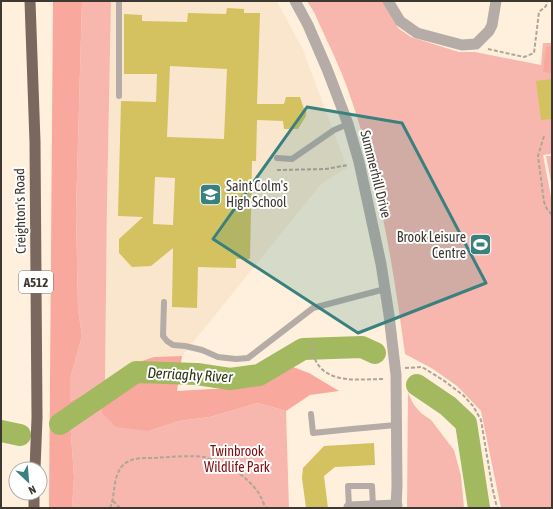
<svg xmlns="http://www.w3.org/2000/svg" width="553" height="509" viewBox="0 0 553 509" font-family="'Asap Condensed',sans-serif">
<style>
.built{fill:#fae6cd}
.green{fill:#f8b7ae}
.forest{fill:#f8a89d}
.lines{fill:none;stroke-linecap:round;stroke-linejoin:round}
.river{stroke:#a2b95f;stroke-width:22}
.building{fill:#d4c15f;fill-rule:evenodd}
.path{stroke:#b0a697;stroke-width:2;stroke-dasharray:4 2;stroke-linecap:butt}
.service{stroke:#b6aca7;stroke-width:6}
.minor{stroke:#b6aca7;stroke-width:11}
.trunk{stroke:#7a685e;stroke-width:11}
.marked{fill:#39817f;fill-opacity:0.2;stroke:#39817f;stroke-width:3;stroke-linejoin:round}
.labels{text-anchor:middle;stroke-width:4;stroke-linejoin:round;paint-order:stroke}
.shield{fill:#fff;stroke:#77746e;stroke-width:1}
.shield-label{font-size:13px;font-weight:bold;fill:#3d3830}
.street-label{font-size:14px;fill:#3d3830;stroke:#fff}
.poi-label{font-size:14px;fill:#3d3830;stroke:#fff;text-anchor:start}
.park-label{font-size:14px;fill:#830c0d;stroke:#fff}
.water-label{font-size:15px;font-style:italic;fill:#2d360f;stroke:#fff}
</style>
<rect width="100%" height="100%" fill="#fef0dd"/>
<!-- built -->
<path class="built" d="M111,1H277L303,50L347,168L321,184L182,356L154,357L105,385L107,203Z"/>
<!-- green -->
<g class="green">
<path d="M82,1H111L107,203L105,385L70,401V379L82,336L78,309L76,211Z"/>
<path d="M307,1H382L398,28L411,37L459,52H475L541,65L543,43H552V154L543,155L552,202V508H501L481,411L457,386L433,369L405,354C393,264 378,173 347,87C338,62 325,37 314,12Z"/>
<path d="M546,156H552V187Z"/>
<path d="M408,393L414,405L421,413L431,420L454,450L461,476L464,508H407Z"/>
<path d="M102,399L149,431L179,421L210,417L258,403L286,411L289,508H72L74,477L70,420Z"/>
</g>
<!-- forest -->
<g class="forest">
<path d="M53,1H82L76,211L78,309L82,336L70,379V401L105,385L127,366L154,357L182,356L177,391L248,387L271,378L290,366L309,373L339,391L310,395L286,411L258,403L210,417L179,421L149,431L116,427L102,413L101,399L70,420L74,477L72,508H49Z"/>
<path d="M546,47H552V73L543,72Z"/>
</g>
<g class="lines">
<!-- river -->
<g class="river">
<path d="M417,385L448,406L466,423L479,508"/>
<path d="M60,424L136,372L197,374L230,379L259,375L303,349L362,347L375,353"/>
<path d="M1,431L20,435"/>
</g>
</g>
<!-- building -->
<g class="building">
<path d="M227,8L244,9V13H260L257,104H284L286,97H300L304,109H306V116L298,129H284L283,121L257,120L256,161H252L250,259H236V268L198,267L197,308L172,307L173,248L151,266L132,267L119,253V239L143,217L118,216L121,101L156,102L157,74H124V14L142,15V21L187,22L188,13L226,14ZM170,66L227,69L224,139L167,137ZM155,177L175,178L173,225L153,224Z"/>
<path d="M552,79V119L541,120L536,81Z"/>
<path d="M374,443L375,465L335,467L324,476L328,508H306L302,478L303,468L324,446Z"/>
</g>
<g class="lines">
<!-- path -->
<g class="path">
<path d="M488,49L524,57L534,53L539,12L546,6L547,1"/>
<path d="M544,136L538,156L544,202L547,209L552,215"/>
<path d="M277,170L326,169L348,165"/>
<path d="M312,341C313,347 312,354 315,359C326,385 361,379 384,379"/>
<path d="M405,368L422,367L443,380L463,395L473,406L481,420L492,486L497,508"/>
<path d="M113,501L120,508"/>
<path d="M110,508C116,494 112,477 123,465C131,457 146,458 155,458C167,457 194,455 204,457C225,463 245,474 258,492C261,496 263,503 266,508"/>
</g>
<!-- service -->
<g class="service">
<path d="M119,96V1"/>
<path d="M277,158L292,159L334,130L348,124"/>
<path d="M164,302L163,336L167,341L173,345L185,346L202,350L218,357L236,359L248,358L313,308L385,289"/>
<path d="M311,414L313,433L352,429L396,425"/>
<path d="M349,507L348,486H372L373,506"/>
</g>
<!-- minor -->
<g class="minor">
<path d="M295,1L308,25L327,69L348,124L359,162L381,264L389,315L396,375L397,486L396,508"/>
<path d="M388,1L400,21L417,33L462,45L476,44L489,31L492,25L496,1"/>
<path d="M349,508V507L397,505"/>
</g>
<!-- trunk -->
<g class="trunk">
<path d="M30,1L35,142L37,418L35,469"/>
<path d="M34,508V493"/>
</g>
</g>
<!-- marked area -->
<path class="marked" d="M307,107L402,123L486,283L358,333L213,239Z"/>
<!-- icons -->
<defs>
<symbol id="school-square" viewBox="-11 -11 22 22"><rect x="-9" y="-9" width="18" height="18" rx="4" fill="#39817f" stroke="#fff"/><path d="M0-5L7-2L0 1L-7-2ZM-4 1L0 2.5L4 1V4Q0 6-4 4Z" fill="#fff"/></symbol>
<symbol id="stadium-square" viewBox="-11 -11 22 22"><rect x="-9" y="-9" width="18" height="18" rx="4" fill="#39817f" stroke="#fff"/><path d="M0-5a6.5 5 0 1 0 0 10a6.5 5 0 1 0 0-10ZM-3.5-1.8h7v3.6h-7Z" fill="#fff"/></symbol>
</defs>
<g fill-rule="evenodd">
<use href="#school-square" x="198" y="182" width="25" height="25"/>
<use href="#stadium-square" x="468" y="232" width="25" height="25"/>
</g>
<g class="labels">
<!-- shield labels -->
<rect class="shield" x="19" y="271" width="34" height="22" rx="3"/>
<g class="shield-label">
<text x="36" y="287">A512</text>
</g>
<!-- street labels -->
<g class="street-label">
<text transform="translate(376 174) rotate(76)" y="5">Summerhill Drive</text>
<text transform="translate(20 211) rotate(-91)" y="5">Creighton's Road</text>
</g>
<!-- poi labels -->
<g class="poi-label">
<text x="226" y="191">Saint Colm's<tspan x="226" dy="16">High School</tspan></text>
<text x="466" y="242" text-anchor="end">Brook Leisure<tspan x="466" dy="16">Centre</tspan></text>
</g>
<!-- park labels -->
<g class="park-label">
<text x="237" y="456">Twinbrook<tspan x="237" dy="16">Wildlife Park</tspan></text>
</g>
<!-- water labels -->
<g class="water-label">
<text transform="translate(190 375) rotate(3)" y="5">Derriaghy River</text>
</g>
</g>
<!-- border -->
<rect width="553" height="509" fill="none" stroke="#3d3830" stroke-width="4"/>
<!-- north arrow -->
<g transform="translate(28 481) rotate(154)"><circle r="19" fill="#ffffff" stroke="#b1afac"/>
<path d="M0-3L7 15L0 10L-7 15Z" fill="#39817f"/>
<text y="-6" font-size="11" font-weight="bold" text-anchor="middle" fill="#3d3830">N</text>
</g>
</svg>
